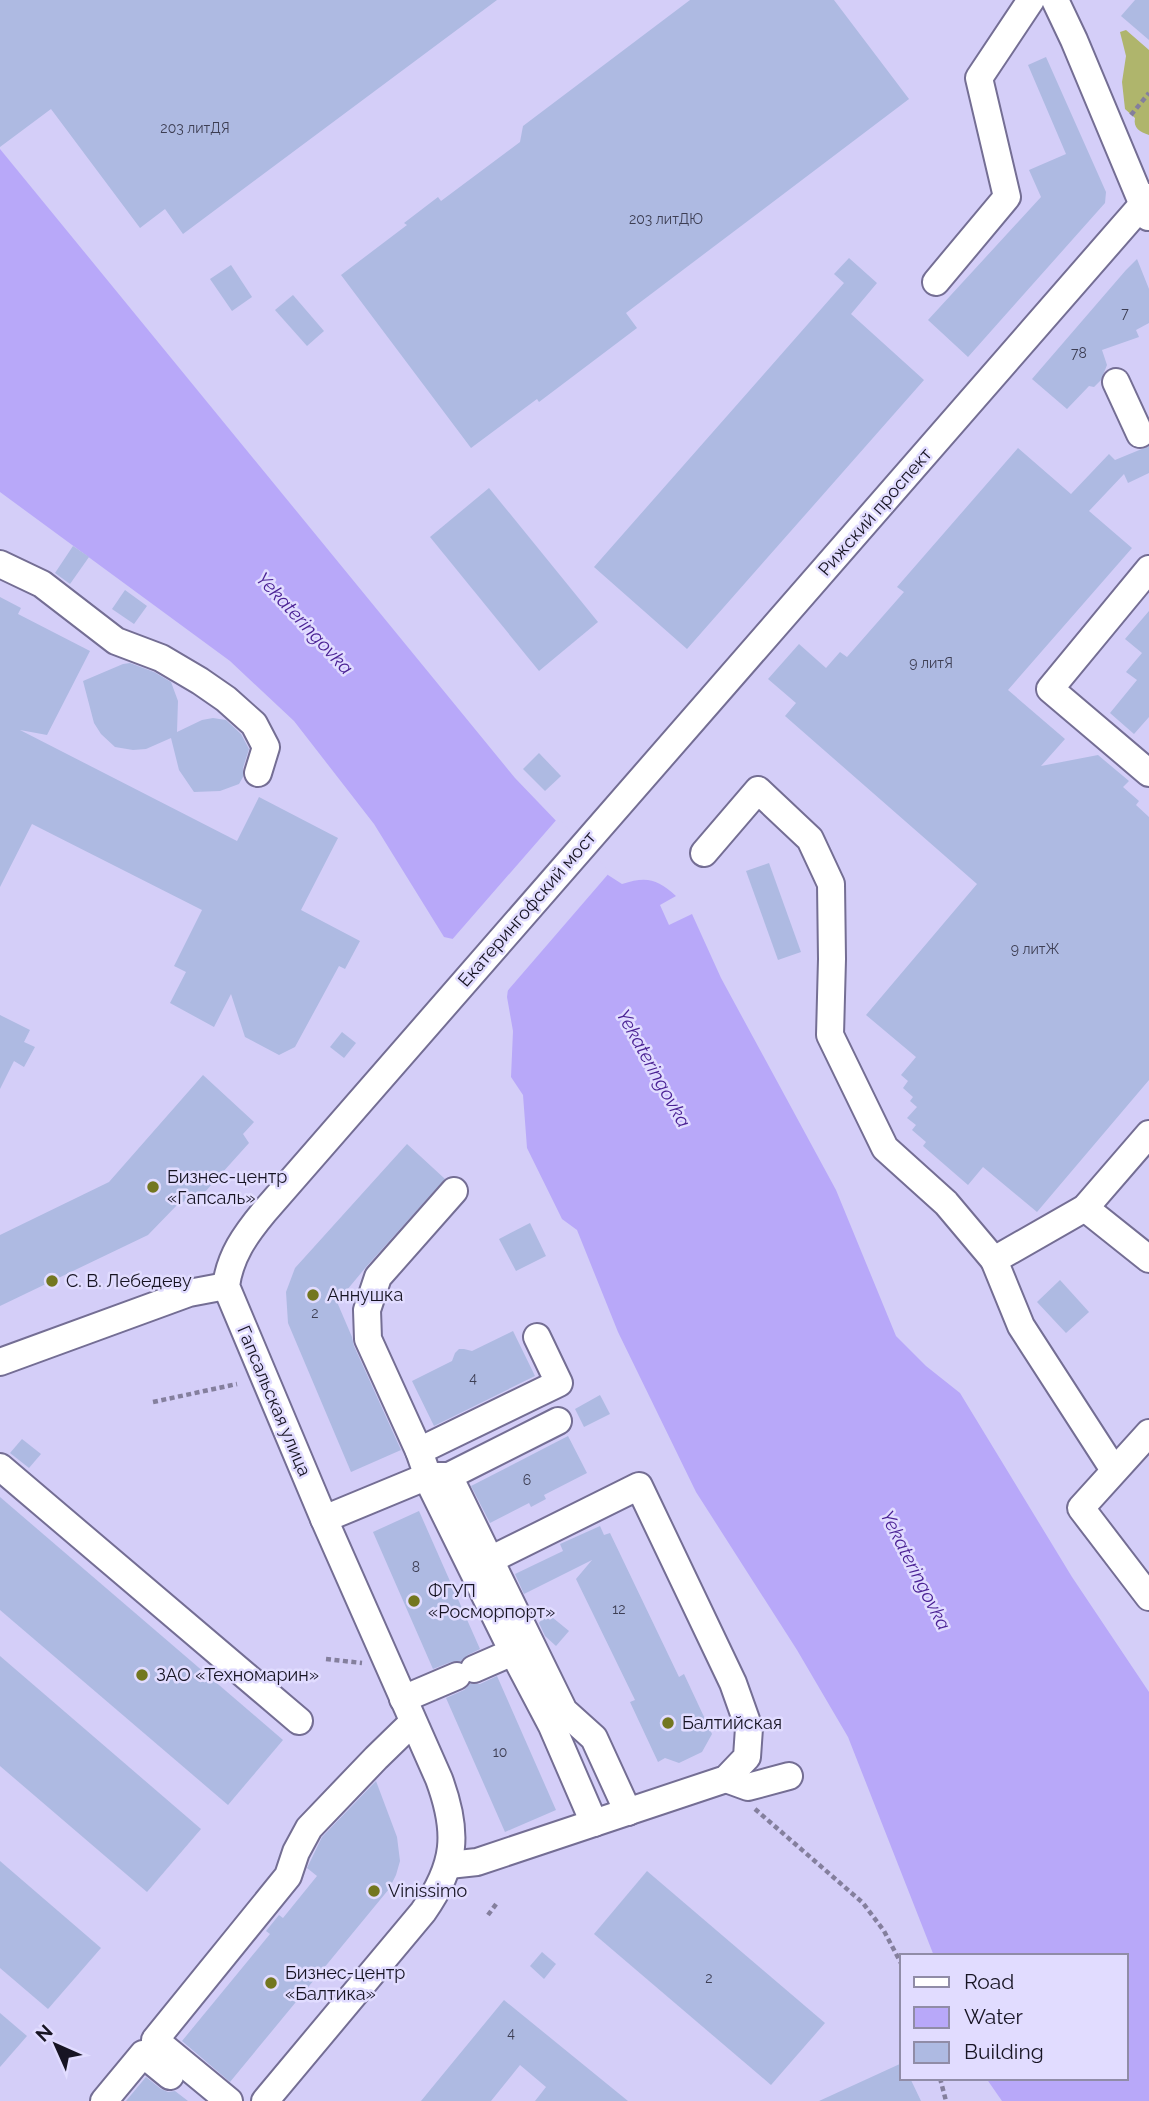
<svg xmlns="http://www.w3.org/2000/svg" width="1149" height="2101" viewBox="0 0 1149 2101" font-family="Raleway,sans-serif">
<style>
.green{fill:#afb56c}
.water{fill:#b8a8f9}
.pier{fill:#d4cef8}
.building{fill:#aebae2}
.lines{fill:none;stroke-linecap:round;stroke-linejoin:round}
.minor-casing{stroke:#746e94;stroke-width:30}
.path{stroke:#847f9d;stroke-width:4.5;stroke-dasharray:5 3.5;stroke-linecap:butt}
.minor{stroke:#fff;stroke-width:26}
.poi-dot{fill:#737720;stroke:#e1dcff;stroke-width:2.5}
.labels{text-anchor:middle;stroke-width:5;stroke-linejoin:round;paint-order:stroke}
.number-label{font-size:14px;fill:#3d3e53}
.street-label{font-size:18px;fill:#171423;stroke:#e1dcff}
.poi-label{font-size:18px;fill:#171423;stroke:#e1dcff;text-anchor:start}
.water-label{font-size:19px;font-style:italic;fill:#4a2194;stroke:#e1dcff}
</style>
<rect width="100%" height="100%" fill="#d4cef8"/>
<!-- green -->
<path class="green" d="M1126,30L1149,50V135C1140,132 1133,128 1135,118L1125,109L1122,82L1126,56L1120,32Z"/>
<!-- water -->
<path class="water" d="M0,149L515,778L608,875L622,884C647,876 657,879 676,896L660,905L669,925L692,914L721,978L836,1190L896,1336L926,1366L960,1393L1072,1577L1149,1692V2101H1002L986,2078H1126V1956H934L848,1737L797,1650L696,1492L618,1332L577,1230L562,1219L527,1148L523,1095L511,1077L513,1031L507,997L508,989L453,939L444,937L374,824L294,721L230,661L0,492Z"/>
<!-- pier -->
<path class="pier" d="M558,818L610,872L504,995L505,991L450,942Z"/>
<!-- building -->
<g class="building">
<path d="M0,0H497L183,234L165,209L140,228L51,109L0,147Z"/>
<path d="M690,0H834L909,99L626,313L637,328L539,402L537,399L471,448L341,275L407,225L404,223L438,197L441,201L520,142L523,126Z"/>
<path d="M1135,0H1149V40L1121,16Z"/>
<path d="M1046,57L1106,192L1105,203L968,357L928,320L1041,197L1029,170L1066,154L1028,65Z"/>
<path d="M849,258L877,283L851,314L924,380L687,649L594,567L844,283L834,274Z"/>
<path d="M1137,259L1149,289V323L1136,330L1139,337L1102,350L1107,365L1101,380L1094,387L1089,386L1067,409L1032,379L1126,270Z"/>
<path d="M231,265L252,297L232,311L210,279Z"/>
<path d="M293,295L324,331L307,346L275,310Z"/>
<path d="M1149,446V473L1128,483L1124,474L1089,511L1132,548L1008,690L1065,739L1041,766L1098,755L1129,781L1123,787L1139,801L1136,805L1149,817V1080L1037,1212L983,1167L968,1185L923,1146L926,1142L912,1130L916,1125L907,1118L917,1107L910,1101L913,1097L903,1088L908,1081L901,1075L916,1057L866,1015L977,884L785,716L796,703L768,679L799,644L826,668L840,652L847,657L904,592L897,587L1018,448L1071,494L1109,454L1115,460Z"/>
<path d="M489,488L598,622L539,671L430,537Z"/>
<path d="M73,546L89,557L70,584L55,573Z"/>
<path d="M125,590L147,606L134,624L112,609Z"/>
<path d="M0,597L21,608L18,614L90,651L47,735L20,730L237,841L259,797L338,838L301,910L360,941L345,969L339,966L295,1047L279,1055L245,1037L231,994L214,1027L170,1003L186,972L174,966L202,910L32,824L0,887Z"/>
<path d="M1149,611V717L1134,734L1110,713L1137,680L1126,672L1142,653L1125,639Z"/>
<path d="M130,663L154,672L171,682L178,701L177,732L202,720L213,718L226,720L241,734L249,749L243,768V777L239,784L220,791L194,792L179,770L171,738L146,749L133,750L115,747L101,734L94,723L83,681L123,664Z"/>
<path d="M539,753L561,776L545,791L523,769Z"/>
<path d="M769,863L801,952L778,960L746,871Z"/>
<path d="M0,1015L30,1030L24,1042L35,1047L24,1067L14,1061L0,1089Z"/>
<path d="M342,1032L356,1043L344,1058L330,1047Z"/>
<path d="M203,1075L254,1122L243,1134L249,1143L204,1193L178,1204L148,1235L0,1306V1235L109,1182Z"/>
<path d="M407,1144L445,1179L366,1267L337,1302L352,1337L354,1346L401,1450L351,1472L288,1323L286,1292L295,1268Z"/>
<path d="M530,1223L546,1256L516,1271L499,1239Z"/>
<path d="M1060,1280L1089,1312L1066,1333L1037,1302Z"/>
<path d="M513,1331L535,1376L434,1426L412,1381L452,1361L455,1353L459,1349H464L472,1351Z"/>
<path d="M600,1395L610,1414L584,1427L575,1409Z"/>
<path d="M568,1436L587,1473L544,1495L546,1499L531,1507L529,1503L490,1523L471,1486Z"/>
<path d="M22,1439L41,1454L29,1468L10,1453Z"/>
<path d="M0,1497L283,1740L228,1805L0,1610Z"/>
<path d="M419,1511L480,1649L468,1655L461,1661L451,1662L433,1669L373,1532Z"/>
<path d="M600,1526L604,1535L610,1533L679,1677L684,1674L712,1734L702,1752L679,1763L665,1758L658,1762L630,1702L635,1700L576,1579L592,1560L524,1594L515,1574L563,1551L560,1544Z"/>
<path d="M547,1613L569,1631L556,1646L545,1636L539,1623Z"/>
<path d="M0,1656L201,1829L147,1892L0,1766Z"/>
<path d="M497,1676L556,1810L505,1832L446,1698L464,1690L470,1684H480Z"/>
<path d="M376,1781L397,1837L400,1861L396,1875L389,1889L230,2082L182,2041L270,1934L266,1931L279,1915L283,1918L317,1876L307,1868L322,1837Z"/>
<path d="M0,1861L101,1948L48,2009L0,1968Z"/>
<path d="M647,1871L825,2023L771,2085L594,1934Z"/>
<path d="M542,1952L556,1964L544,1979L530,1966Z"/>
<path d="M504,2000L628,2101H535L546,2087L520,2065L491,2101H421Z"/>
<path d="M0,2013L27,2036L0,2067Z"/>
<path d="M902,2063V2078H910L921,2101H819Z"/>
<path d="M146,2077L161,2089L168,2092L175,2091L188,2101H126Z"/>
</g>
<g class="lines">
<defs>
<g id="minor">
<path d="M1055,0L1074,40L1148,217"/>
<path d="M936,282L1007,197L979,78L1031,0"/>
<path d="M1116,382L1140,434"/>
<path d="M0,564L42,584L116,641L161,658L200,681L226,699L254,724L266,747L258,773"/>
<path d="M1149,569L1050,689L1149,773"/>
<path d="M704,853L758,790L810,839L831,884L832,959L830,1035L885,1148L946,1203L994,1260L1085,1208L1149,1134"/>
<path d="M454,1191L378,1277L367,1310L368,1339L419,1451L432,1488L513,1652L552,1726L594,1823"/>
<path d="M1085,1208L1149,1259"/>
<path d="M994,1260L1021,1326L1114,1470"/>
<path d="M0,1362L189,1293L226,1286"/>
<path d="M1149,1433L1081,1508L1149,1597"/>
<path d="M419,1451L559,1383L537,1337"/>
<path d="M0,1467L299,1721"/>
<path d="M324,1519L428,1476H449L558,1421"/>
<path d="M490,1560L564,1711L594,1738L628,1812"/>
<path d="M474,1669L513,1652"/>
<path d="M403,1699L457,1676"/>
<path d="M726,1779L748,1787L789,1776"/>
<path d="M449,1865L477,1862L726,1779L747,1757L749,1728L733,1683L639,1486L490,1560L449,1476"/>
<path d="M104,2101L143,2054L170,2076"/>
<path d="M229,2101L155,2040L288,1876L296,1852L309,1828L376,1758L413,1722"/>
<path d="M265,2101L423,1912C456,1865 459,1833 439,1779L324,1519L226,1286C230,1256 245,1235 264,1212L1149,197"/>
</g>
</defs>
<!-- minor casing -->
<use href="#minor" class="minor-casing"/>
<!-- path -->
<g class="path">
<path d="M1131,115L1149,93"/>
<path d="M153,1402L237,1384"/>
<path d="M326,1659L362,1663"/>
<path d="M755,1809L863,1903L884,1931L902,1965"/>
<path d="M488,1915L497,1903"/>
<path d="M940,2078L946,2101"/>
</g>
<!-- minor -->
<use href="#minor" class="minor"/>
</g>
<!-- markers -->
<g class="poi-dot">
<circle cx="153" cy="1187" r="7"/>
<circle cx="52" cy="1281" r="7"/>
<circle cx="313" cy="1295" r="7"/>
<circle cx="414" cy="1601" r="7"/>
<circle cx="142" cy="1675" r="7"/>
<circle cx="668" cy="1723" r="7"/>
<circle cx="374" cy="1891" r="7"/>
<circle cx="271" cy="1983" r="7"/>
</g>
<g class="labels">
<!-- number labels -->
<g class="number-label">
<text x="195" y="133">203 литДЯ</text>
<text x="666" y="224">203 литДЮ</text>
<text x="1125" y="318">7</text>
<text x="1079" y="358">78</text>
<text x="931" y="668">9 литЯ</text>
<text x="1035" y="954">9 литЖ</text>
<text x="315" y="1318">2</text>
<text x="473" y="1383">4</text>
<text x="527" y="1485">6</text>
<text x="416" y="1572">8</text>
<text x="619" y="1614">12</text>
<text x="500" y="1757">10</text>
<text x="709" y="1983">2</text>
<text x="511" y="2038">4</text>
</g>
<!-- street labels -->
<g class="street-label">
<text transform="translate(875 512) rotate(-49)" y="6">Рижский проспект</text>
<text transform="translate(527 909) rotate(-49)" y="6">Екатерингофский мост</text>
<text transform="translate(274 1401) rotate(67)" y="6">Гапсальская улица</text>
</g>
<!-- poi labels -->
<g class="poi-label">
<text x="167" y="1183">Бизнес-центр<tspan x="167" dy="21">«Гапсаль»</tspan></text>
<text x="66" y="1287">С. В. Лебедеву</text>
<text x="327" y="1301">Аннушка</text>
<text x="428" y="1597">ФГУП<tspan x="428" dy="21">«Росморпорт»</tspan></text>
<text x="156" y="1681">ЗАО «Техномарин»</text>
<text x="682" y="1729">Балтийская</text>
<text x="388" y="1897">Vinissimo</text>
<text x="285" y="1979">Бизнес-центр<tspan x="285" dy="21">«Балтика»</tspan></text>
</g>
<!-- water labels -->
<g class="water-label">
<text transform="translate(305 623) rotate(47)" y="7">Yekateringovka</text>
<text transform="translate(654 1068) rotate(61)" y="7">Yekateringovka</text>
<text transform="translate(916 1570) rotate(63)" y="7">Yekateringovka</text>
</g>
</g>
<!-- legend -->
<rect x="900" y="1954" width="228" height="126" fill="#e1dcff" stroke="#908ca7" stroke-width="2"/>
<rect x="914" y="1977" width="35" height="10" fill="#ffffff" stroke="#908ca7" stroke-width="2"/>
<text x="964" y="1989" font-size="21" fill="#171423">Road</text>
<rect x="914" y="2007" width="35" height="21" fill="#b8a8f9" stroke="#908ca7" stroke-width="2"/>
<text x="964" y="2024" font-size="21" fill="#171423">Water</text>
<rect x="914" y="2042" width="35" height="21" fill="#aebae2" stroke="#908ca7" stroke-width="2"/>
<text x="964" y="2059" font-size="21" fill="#171423">Building</text>
<!-- north arrow -->
<g transform="translate(56 2045) rotate(315)" stroke="#e1dcff" stroke-width="5" paint-order="stroke">
<path d="M0-5L12 26L0 18L-12 26Z" fill="#171423"/>
<text y="-10" font-size="19" font-weight="bold" text-anchor="middle" fill="#171423">N</text>
</g>
</svg>
